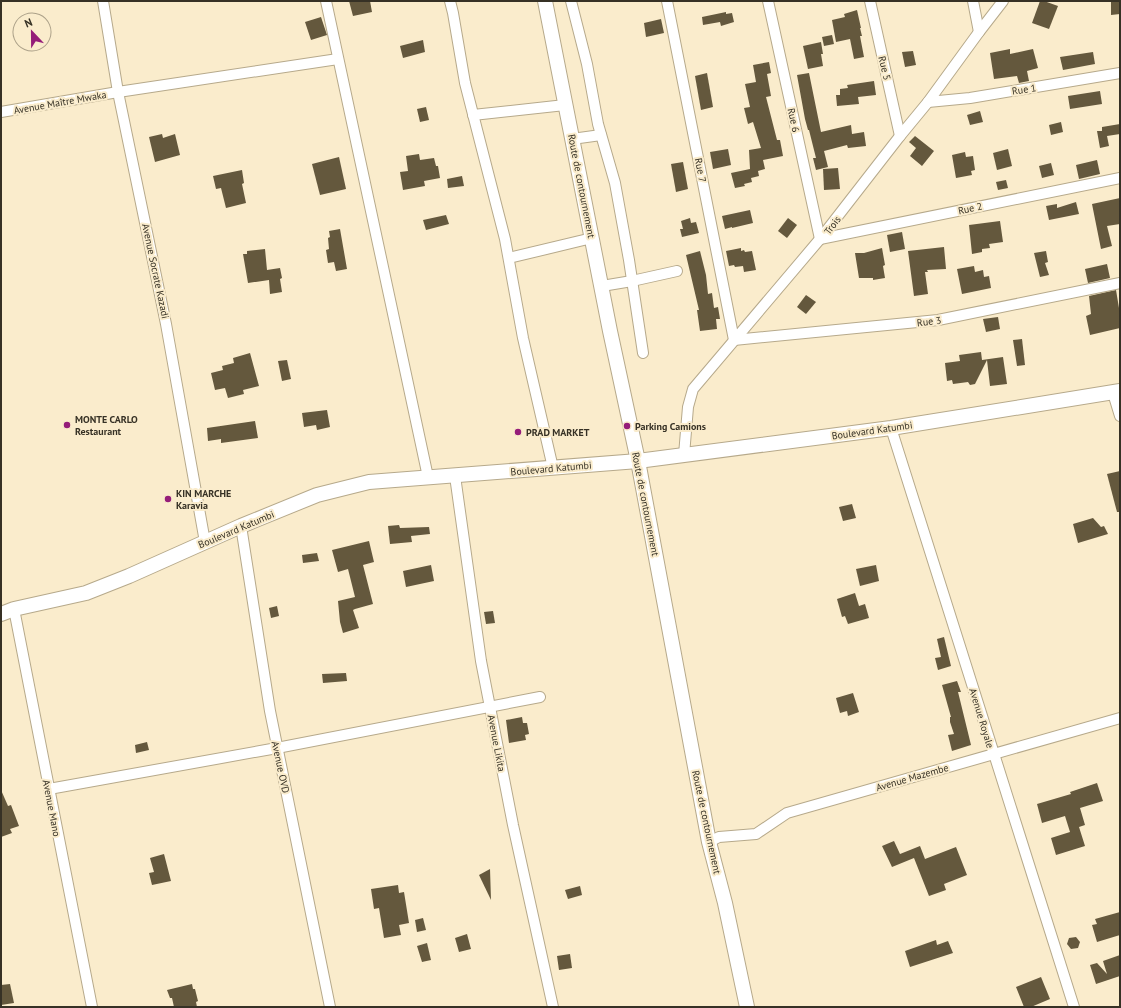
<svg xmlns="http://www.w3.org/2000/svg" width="1121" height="1008" viewBox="0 0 1121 1008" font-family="'PT Sans',sans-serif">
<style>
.building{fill:#64583d}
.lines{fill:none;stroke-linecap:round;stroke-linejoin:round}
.street-casing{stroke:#b6a98b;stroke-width:12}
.secondary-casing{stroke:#b6a98b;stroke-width:16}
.street{stroke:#fff;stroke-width:10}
.secondary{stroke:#fff;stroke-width:14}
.poi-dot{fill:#951d79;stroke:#faeccc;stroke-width:1.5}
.labels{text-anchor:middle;stroke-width:4;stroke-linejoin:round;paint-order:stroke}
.street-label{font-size:10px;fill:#363125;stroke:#faeccc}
.poi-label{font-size:10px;font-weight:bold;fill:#363125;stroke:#faeccc;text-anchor:start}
</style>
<rect width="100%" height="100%" fill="#faeccc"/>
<!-- building -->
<g class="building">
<path d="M349,1H370L372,12L353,16Z"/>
<path d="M1040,1H1044L1058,6L1049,29L1032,23Z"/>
<path d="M1111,1H1120V14L1111,15Z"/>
<path d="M857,10L861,28H860L862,36H860L864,57L854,59L850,39L836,42L832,20L845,17L844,14Z"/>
<path d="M726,12V14L732,13L734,22L721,26L720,22L703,25L702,17Z"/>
<path d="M321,17L327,35L311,40L305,22Z"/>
<path d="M661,19L664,33L646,37L644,23Z"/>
<path d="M832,35L834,44L824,46L822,37Z"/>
<path d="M423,40L425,52L403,58L400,46Z"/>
<path d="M821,42L823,54H821L823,66L808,69L803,46Z"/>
<path d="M1010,49V54L1033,49L1038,68L1027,71L1029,81L1019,83L1017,76L994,79L990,53Z"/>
<path d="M913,51L916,65L905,67L902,52Z"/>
<path d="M1093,52L1095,64L1063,70L1060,57Z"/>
<path d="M769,62L771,73L767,74L771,96L766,97L777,140H780L783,156L763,160L765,169L758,171L759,176L751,178L752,182L744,184L745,186L735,188L731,173L750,169L749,150L761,148L753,122L748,124L744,108L750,107L745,84L756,82L753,65Z"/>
<path d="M707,73L713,107L701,110L695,76Z"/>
<path d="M809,73L821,132L851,125L852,134L864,132L866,146L848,148L847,145L824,151L828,167L816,170L813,158H816L809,130H808L805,119L797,75Z"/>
<path d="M874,81L876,95L858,97L859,104L837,106L836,95H840V89L848,88L847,85Z"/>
<path d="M1100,91L1102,104L1070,109L1068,96Z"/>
<path d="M426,107L429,120L420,122L417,109Z"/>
<path d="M980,111L983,122L970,125L967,115Z"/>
<path d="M1061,122L1063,132L1051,135L1049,125Z"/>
<path d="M1120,124V134L1107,136L1109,146L1100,148L1097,131H1102V127Z"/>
<path d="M162,134L163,138L175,134L180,155L155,162L149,137Z"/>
<path d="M915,136L934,151L922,166L910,156L916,148L909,142Z"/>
<path d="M728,149L731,165L713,169L710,152Z"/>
<path d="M1008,149L1012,166L997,170L993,153Z"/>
<path d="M965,152L966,157L973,156L975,170L971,171L972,175L956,178L952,155Z"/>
<path d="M419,154L420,160L434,158L436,166H438L440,178L424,181L425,186L403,190L400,172L408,171L406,156Z"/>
<path d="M339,157L346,189L320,195L312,164Z"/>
<path d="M1097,160L1100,174L1079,179L1076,165Z"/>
<path d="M683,162L688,189L676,192L671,164Z"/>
<path d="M1051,163L1054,175L1042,178L1039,166Z"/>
<path d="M838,168L840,189L824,190L823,169Z"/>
<path d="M242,170L244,183L242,184L246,203L226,208L221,188L216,189L213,176Z"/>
<path d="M462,176L464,186L448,188L447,179Z"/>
<path d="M1006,180L1008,188L998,190L996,182Z"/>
<path d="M1120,198V224L1107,226L1112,246L1101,249L1092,204Z"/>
<path d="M1076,202L1079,214L1049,220L1046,206L1057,204V208Z"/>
<path d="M750,210L753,223L732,228V227L725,229L722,216Z"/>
<path d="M446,215L449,224L426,230L423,220Z"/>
<path d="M690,218L691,223L696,222L699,233L682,237L680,229H683L681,221Z"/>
<path d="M788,218L797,225L787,238L778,231Z"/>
<path d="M1000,221L1003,242L989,244L990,248L982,249V252L972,254L969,225Z"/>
<path d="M340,229L347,269L336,271L334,262L328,263L326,250L329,249L328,238L330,237L329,231Z"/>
<path d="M902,232L905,249L890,252L887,235Z"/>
<path d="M944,247L946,269L927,270L928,272H925L928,294L914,296L908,251Z"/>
<path d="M741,248V251L744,250L745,252L752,251L756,270L744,272L743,266L735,267L734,265L729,266L726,251Z"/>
<path d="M882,248L885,265L883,266L885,278L873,280V278H859L855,253H864Z"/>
<path d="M265,249L267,270L280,268L282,278L280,279L282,292L270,294L269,280L248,283L243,254H247V251Z"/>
<path d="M700,251L706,275L708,294L712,293L714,308L718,307L720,319H716L717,329L700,331L697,310H699L686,255Z"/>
<path d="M1046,251L1048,262L1045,263L1049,275L1040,277L1034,253Z"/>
<path d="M1107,264L1110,278L1088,283L1085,269Z"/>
<path d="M974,266L975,272L983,270L984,277L989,276L991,288L962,294L957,269Z"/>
<path d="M1116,290L1119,308H1120V328L1090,335L1086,316L1091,314L1089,296Z"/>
<path d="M806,295L816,302L806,314L797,307Z"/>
<path d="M998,317L1000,329L986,332L983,319Z"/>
<path d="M1022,339L1025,365L1017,366L1013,340Z"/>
<path d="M981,352L982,360L1003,357L1007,384L990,386L987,360L975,384L970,385L968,382L953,384L952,380L947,381L945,363L960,361L959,355Z"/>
<path d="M250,353L259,386L243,390L244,394L228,398L225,388L215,390L211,373L223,370L222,366L234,363L233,358Z"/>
<path d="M287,360L291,379L282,381L278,361Z"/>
<path d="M327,410L330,427L317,430L316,425L304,427L302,413Z"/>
<path d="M255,421L258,438L221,443V439L208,441L207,428Z"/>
<path d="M1120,471V512H1117L1107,474Z"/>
<path d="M852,504L856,518L843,521L839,507Z"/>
<path d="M1093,518L1101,527L1104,526L1108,534L1078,543L1073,524Z"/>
<path d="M399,525L400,528L429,527L430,534L411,536L412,542L390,544L388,526Z"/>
<path d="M369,541L374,562L363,565L373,604L355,609L353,610L359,628L343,633L340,622L338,601L355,597L348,569L338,572L332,550Z"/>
<path d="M317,553L319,561L303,563L302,555Z"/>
<path d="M431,565L434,581L406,587L403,571Z"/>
<path d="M876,565L879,581L860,586L856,569Z"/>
<path d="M855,593L859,606L865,604L869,618L848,624L845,616L842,617L837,599Z"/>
<path d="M277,606L279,616L271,618L269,608Z"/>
<path d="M493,611L495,623L486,624L484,612Z"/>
<path d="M944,637L951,666L938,670L935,658L941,657L937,639Z"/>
<path d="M346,673L347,681L323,683L322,674Z"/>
<path d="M957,681L961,692H958L960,700L971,745L952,751L948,735L954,734L950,722V717H951L942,685Z"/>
<path d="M853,693L859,712L848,716L847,711L840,713L836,698Z"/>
<path d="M522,717L523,723H527L529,734L525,735L526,740L509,743L506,720Z"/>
<path d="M147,742L149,750L136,753L135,745Z"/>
<path d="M1097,783L1103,801L1080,808L1085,825L1079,827L1085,846L1056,855L1051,838L1070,832L1065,816L1042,823L1037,804L1071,794L1070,792Z"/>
<path d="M1,790L8,806L11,805L19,826L10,829L12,833L1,837Z"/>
<path d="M894,841L900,854L920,846L925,859L956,847L967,875L944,884L946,890L929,896L914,858L892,867L882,846Z"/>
<path d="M164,854L171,881L152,885L149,873L154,872L150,858Z"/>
<path d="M490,869L491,900L479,875Z"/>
<path d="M398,885L399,893L404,892L409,923L399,925L401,935L384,938L379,908L374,909L371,889Z"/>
<path d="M580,886L582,895L568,899L565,890Z"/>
<path d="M1120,912V935L1097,942L1092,925L1097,924L1095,919Z"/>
<path d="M423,918L426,930L417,932L415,920Z"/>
<path d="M467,934L471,949L459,952L455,938Z"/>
<path d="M1076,937L1080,942L1078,948L1071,949L1067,944L1069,938Z"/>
<path d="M936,940L937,945L948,941L953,953L910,967L905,951Z"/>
<path d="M427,943L431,960L422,962L417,946Z"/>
<path d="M570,954L572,968L559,970L557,956Z"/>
<path d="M1120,955V976L1096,984L1090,965L1097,963L1107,974L1103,961Z"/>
<path d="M1041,977L1050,999L1031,1007H1024L1016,987Z"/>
<path d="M10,984L14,1003L1,1005V985Z"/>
<path d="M192,984L193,989H195L198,1001L196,1002L197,1007H174L172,998H170L167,990Z"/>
</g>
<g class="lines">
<defs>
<g id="street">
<path d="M103,1L118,92L166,324L205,542"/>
<path d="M326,1L428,477"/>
<path d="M450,1L453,13L465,83L505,239L523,338L553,468"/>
<path d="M571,1L587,64L598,124L615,183L629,260L643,353"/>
<path d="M667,1L734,340L938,320L1120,283"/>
<path d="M768,1L820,239L1120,178"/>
<path d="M870,1L900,136"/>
<path d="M973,1L979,32"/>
<path d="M928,102L970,98L1120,73"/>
<path d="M1,112L118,92L338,59"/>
<path d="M473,115L565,105"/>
<path d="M572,139L601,135"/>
<path d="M509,258L592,238"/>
<path d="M602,286L632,281L677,271"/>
<path d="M1113,393L1120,416"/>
<path d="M891,428L1074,1007"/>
<path d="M684,455L688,407L693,389L820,239L900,136L928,102L979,32L1003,1"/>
<path d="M455,476L481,661L513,825L553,1007"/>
<path d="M241,526L270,711L330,1007"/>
<path d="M14,609L92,1007"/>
<path d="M49,789L277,748L540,697"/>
<path d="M709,842L719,837L756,834L787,813L1120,718"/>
</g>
<g id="secondary">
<path d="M545,1L610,331L638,461L709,842L725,903L747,1007"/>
<path d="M1,614L14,609L86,593L129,576L241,526L317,495L369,482L638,461L891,428L1120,391"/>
</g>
</defs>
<!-- street casing -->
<use href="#street" class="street-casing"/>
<!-- secondary casing -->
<use href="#secondary" class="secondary-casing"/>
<!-- street -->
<use href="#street" class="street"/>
<!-- secondary -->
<use href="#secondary" class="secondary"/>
</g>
<!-- markers -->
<g class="poi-dot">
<circle cx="67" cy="425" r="4"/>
<circle cx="627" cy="426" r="4"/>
<circle cx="518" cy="432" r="4"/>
<circle cx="168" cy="499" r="4"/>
</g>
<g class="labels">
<!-- street labels -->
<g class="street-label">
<text transform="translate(885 68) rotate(77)" y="4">Rue 5</text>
<text transform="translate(1024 89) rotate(-9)" y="4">Rue 1</text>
<text transform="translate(60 102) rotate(-10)" y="4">Avenue Maître Mwaka</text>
<text transform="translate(794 120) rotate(78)" y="4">Rue 6</text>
<text transform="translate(701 170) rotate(79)" y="4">Rue 7</text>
<text transform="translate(582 186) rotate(79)" y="4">Route de contournement</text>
<text transform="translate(970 208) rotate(-12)" y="4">Rue 2</text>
<text transform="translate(832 225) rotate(-53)" y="4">Trois</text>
<text transform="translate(156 271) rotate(78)" y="4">Avenue Socrate Kazadi</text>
<text transform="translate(929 321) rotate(-7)" y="4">Rue 3</text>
<text transform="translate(872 430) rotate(-8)" y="4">Boulevard Katumbi</text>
<text transform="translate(551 468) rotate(-5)" y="4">Boulevard Katumbi</text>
<text transform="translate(646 504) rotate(79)" y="4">Route de contournement</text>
<text transform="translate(236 529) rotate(-23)" y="4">Boulevard Katumbi</text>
<text transform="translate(982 718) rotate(73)" y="4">Avenue Royale</text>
<text transform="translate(497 743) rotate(79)" y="4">Avenue Likita</text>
<text transform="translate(281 767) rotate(78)" y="4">Avenue OVD</text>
<text transform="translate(912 777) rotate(-16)" y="4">Avenue Mazembe</text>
<text transform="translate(52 808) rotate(79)" y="4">Avenue Mano</text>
<text transform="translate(707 822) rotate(78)" y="4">Route de contournement</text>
</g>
<!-- poi labels -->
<g class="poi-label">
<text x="75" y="423">MONTE CARLO<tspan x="75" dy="12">Restaurant</tspan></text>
<text x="635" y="430">Parking Camions</text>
<text x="526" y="436">PRAD MARKET</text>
<text x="176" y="497">KIN MARCHE<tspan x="176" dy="12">Karavia</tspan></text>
</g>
</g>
<!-- border -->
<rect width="1121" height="1008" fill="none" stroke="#363125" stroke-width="4"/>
<!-- north arrow -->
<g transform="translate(32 32) rotate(338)"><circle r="19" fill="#faeccc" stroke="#aca189"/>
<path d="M0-3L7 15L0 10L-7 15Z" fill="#951d79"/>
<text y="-6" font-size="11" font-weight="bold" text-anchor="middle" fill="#363125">N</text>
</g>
</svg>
